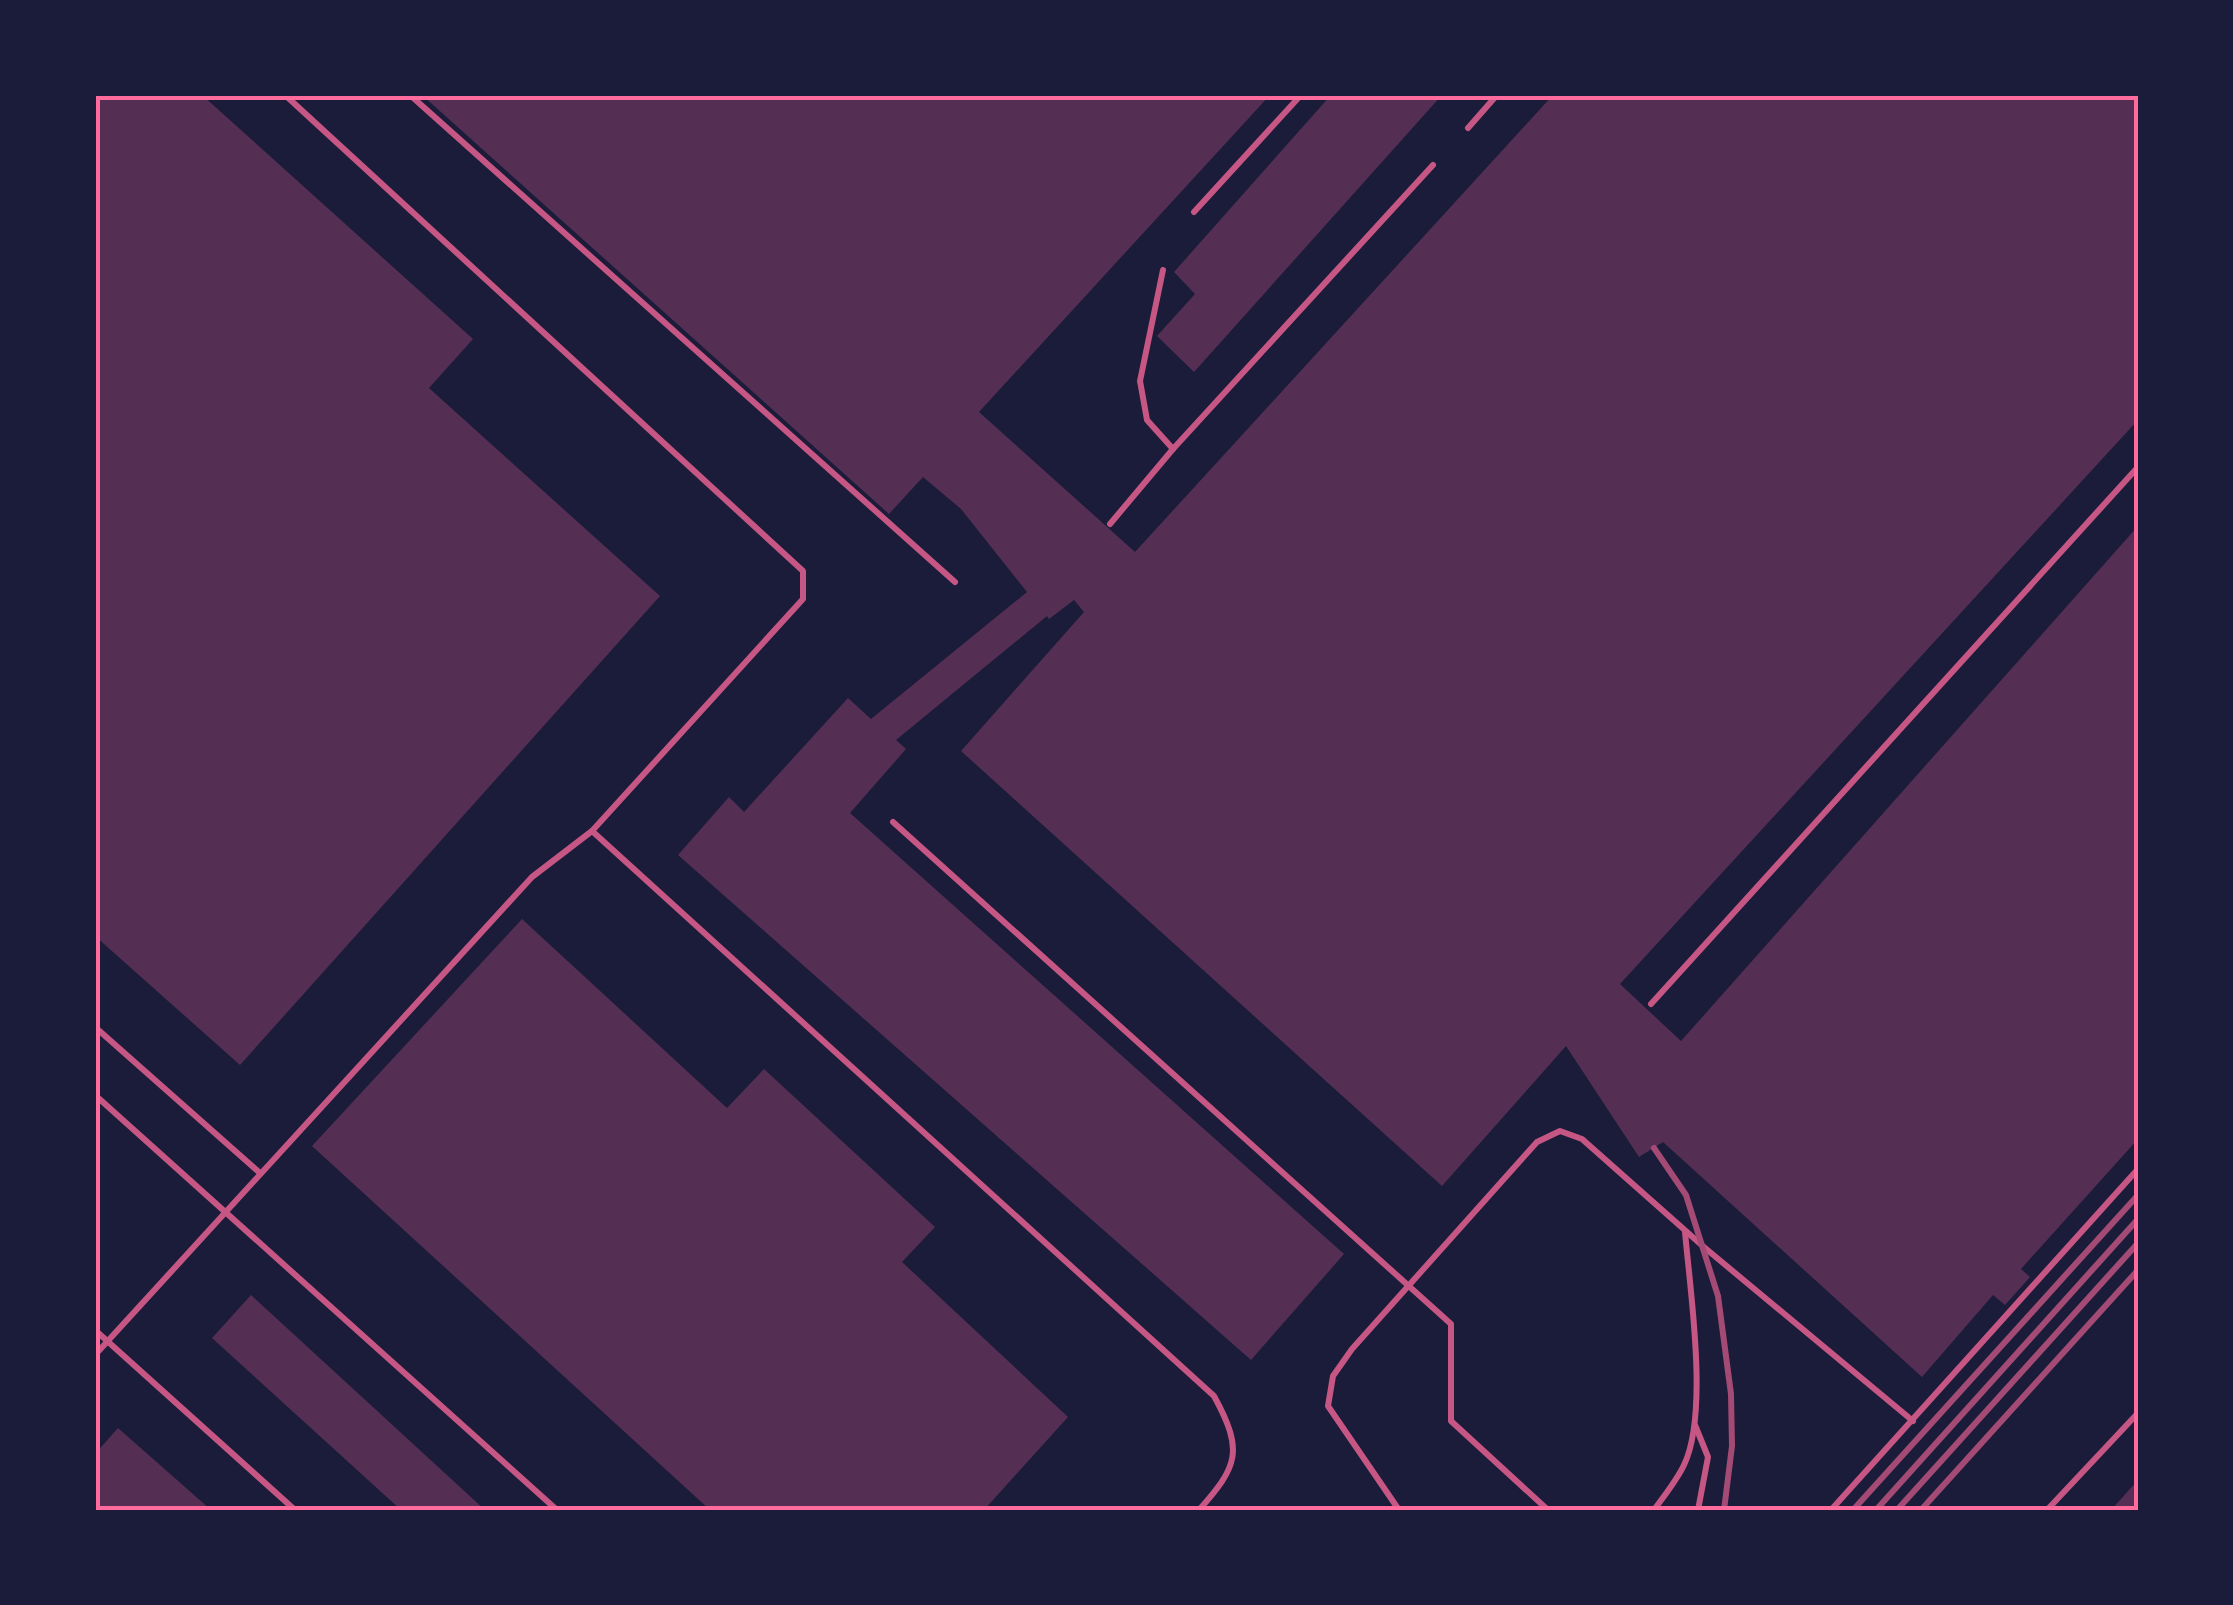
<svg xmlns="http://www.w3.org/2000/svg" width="2233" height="1605" viewBox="0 0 2233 1605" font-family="'Roboto Condensed',sans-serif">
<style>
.building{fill:#542f53}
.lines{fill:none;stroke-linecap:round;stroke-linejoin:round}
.service{stroke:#c65784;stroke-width:6}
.rail{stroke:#a44b75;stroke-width:6}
.neatline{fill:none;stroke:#ff6b9d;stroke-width:4}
</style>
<rect width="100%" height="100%" fill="#1b1b3a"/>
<!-- building -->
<g class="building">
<path d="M95,95H202L473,339L429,388L660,596L240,1065L95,936Z"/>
<path d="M422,95H1270L979,412L1135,552L1553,95H2138V420L1620,984L1681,1041L2138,526V1139L2021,1269L2030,1277L2005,1305L1993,1295L1922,1377L1663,1142L1639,1157L1566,1046L1442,1186L961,751L1084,612L1074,600L1049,619L1047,616L896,740L906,749L850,813L1344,1254L1251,1360L678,855L729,797L744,812L848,698L871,719L1027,592L961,509L923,477L889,514Z"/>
<path d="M1331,95H1442L1194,372L1157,336L1195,294L1174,272Z"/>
<path d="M522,919L727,1108L764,1069L935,1227L902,1262L1068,1417L984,1510H710L312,1146Z"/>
<path d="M251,1295L485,1510H401L212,1338Z"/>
<path d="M118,1428L211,1510H95V1454Z"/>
<path d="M2138,1480V1510H2111Z"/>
</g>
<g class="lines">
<!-- service -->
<g class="service">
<path d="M410,95L955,582"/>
<path d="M1468,128L1497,95"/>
<path d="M1194,212L1301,95"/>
<path d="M1163,270L1140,381L1147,420L1173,449L1433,165"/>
<path d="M1110,524L1173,449"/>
<path d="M893,822L1451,1324V1421L1548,1510"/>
<path d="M592,831L1214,1396C1244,1451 1238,1466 1199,1510"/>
<path d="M1651,1004L2138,467"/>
<path d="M95,1027L260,1173"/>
<path d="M95,1095L557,1510"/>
<path d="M95,1330L295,1510"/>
<path d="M95,1355L532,877L592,831L803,599V571L285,95"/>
<path d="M1695,1425L1708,1457L1698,1510"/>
<path d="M1399,1510L1328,1406L1333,1376L1352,1349L1537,1142L1560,1131L1582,1139L1705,1248L1913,1421"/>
<path d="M1654,1510C1664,1496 1677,1480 1684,1465C1709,1413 1690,1290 1685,1232"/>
<path d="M1831,1510L2138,1169"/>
<path d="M2047,1510L2138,1413"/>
</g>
<!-- rail -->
<g class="rail">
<path d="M1654,1148L1686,1195L1718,1296L1731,1394L1732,1446L1724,1510"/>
<path d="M1853,1510L2138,1195"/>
<path d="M1876,1510L2138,1219"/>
<path d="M1897,1510L2138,1243"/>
<path d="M1921,1510L2138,1270"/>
</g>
</g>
<!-- border -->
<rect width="2233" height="1605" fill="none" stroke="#1b1b3a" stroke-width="195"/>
<rect x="98" y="98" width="2038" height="1410" class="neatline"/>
</svg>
